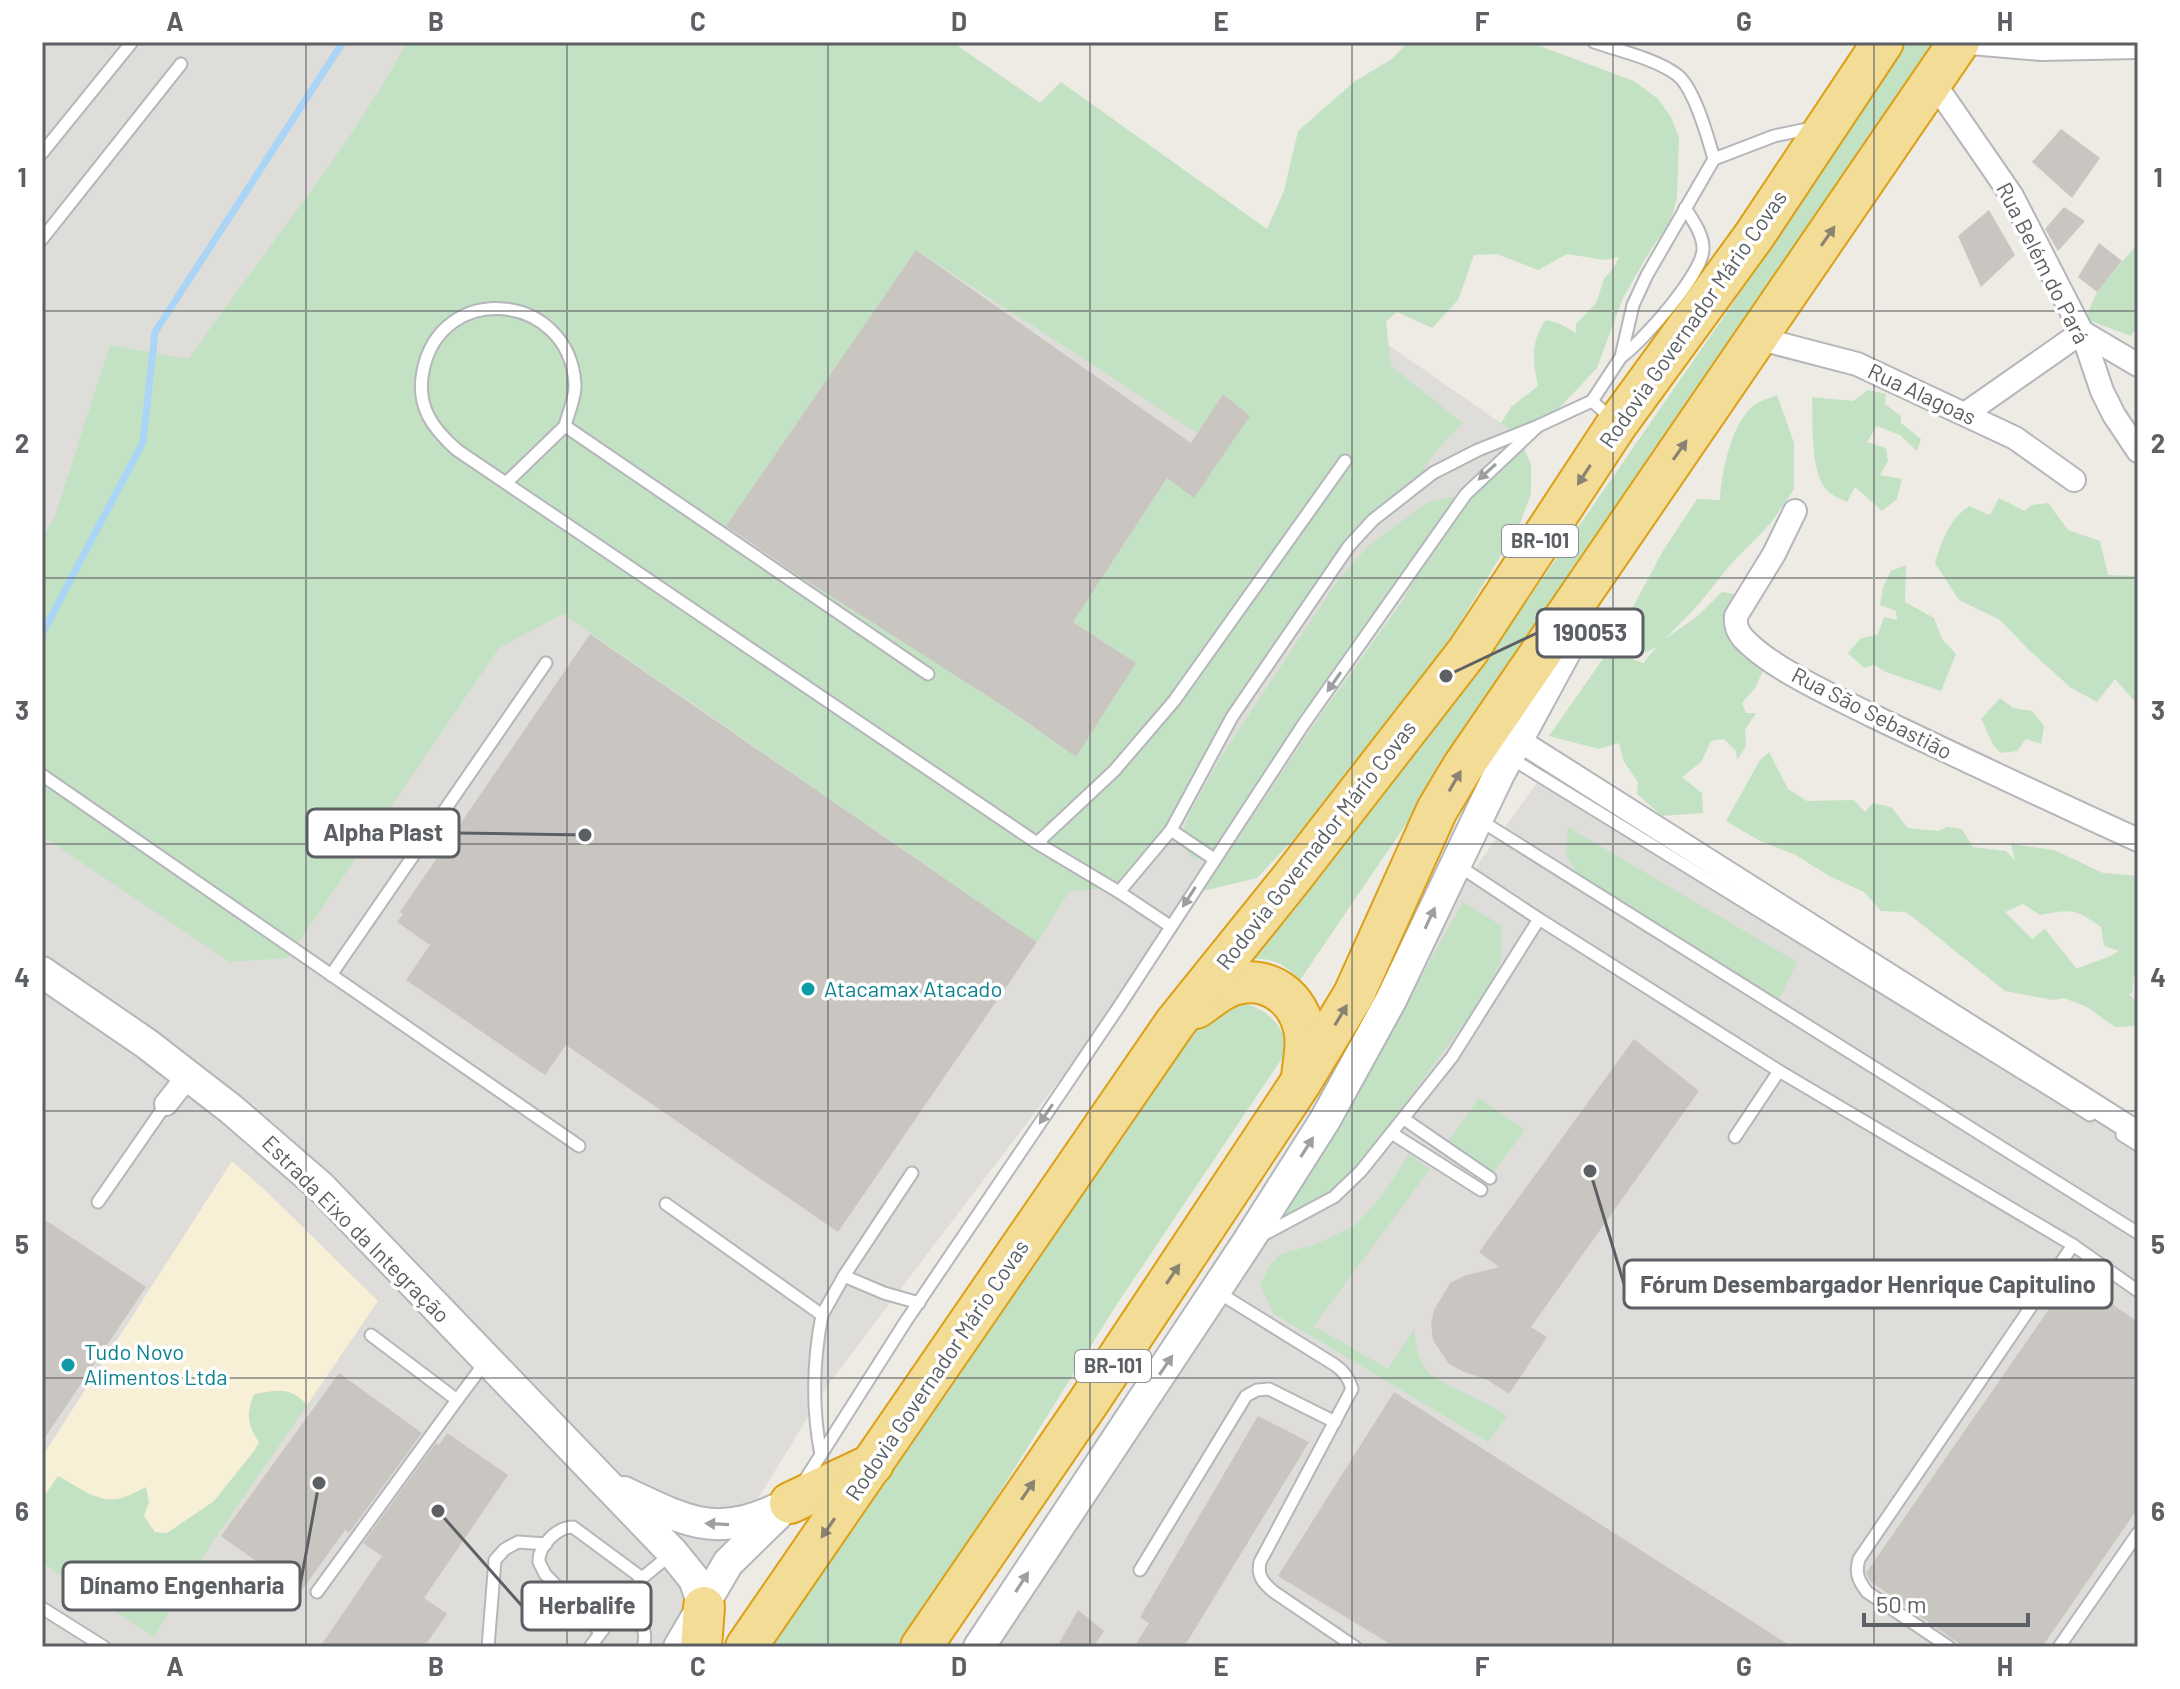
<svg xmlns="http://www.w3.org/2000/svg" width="2180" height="1689" viewBox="0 0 2180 1689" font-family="Barlow,sans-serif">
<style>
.industrial{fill:#dfddd9}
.green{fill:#c3e2c4;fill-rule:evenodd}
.sand{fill:#f7efd6}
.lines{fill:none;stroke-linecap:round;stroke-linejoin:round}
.stream{stroke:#abd5f7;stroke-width:7}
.building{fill:#c9c6c1}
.lane-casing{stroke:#b5b6ba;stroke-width:15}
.street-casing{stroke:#b5b6ba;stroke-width:26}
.secondary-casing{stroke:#b3b6ba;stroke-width:34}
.highway-casing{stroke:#dca016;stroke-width:44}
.lane{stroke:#fff;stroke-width:11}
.street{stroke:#fff;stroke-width:22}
.secondary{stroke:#fff;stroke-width:30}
.highway{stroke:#f3dc96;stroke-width:40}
.oneway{fill:#898472}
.oneway2{fill:#9d9fa1}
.grid{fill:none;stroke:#5c5f63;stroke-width:2;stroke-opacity:0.55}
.culture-dot{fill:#0f9aa8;stroke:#fff;stroke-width:3}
.labels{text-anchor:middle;stroke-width:7;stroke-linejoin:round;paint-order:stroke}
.shield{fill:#fff;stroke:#8d8f92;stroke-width:2}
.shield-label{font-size:20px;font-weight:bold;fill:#5c5f63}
.street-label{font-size:22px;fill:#5c5f63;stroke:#fff}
.culture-label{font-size:22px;fill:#0d838f;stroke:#fff;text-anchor:start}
.leader{fill:none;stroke:#5c5f63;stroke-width:3}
.callout-dot{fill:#5c5f63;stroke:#fff;stroke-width:3}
.callout{fill:#fff;stroke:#5c5f63;stroke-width:3}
.callout-label{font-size:24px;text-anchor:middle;font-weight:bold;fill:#5c5f63}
.neatline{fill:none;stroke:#5c5f63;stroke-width:3}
.grid-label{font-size:26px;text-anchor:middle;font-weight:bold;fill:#5c5f63}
</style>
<rect width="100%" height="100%" fill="#edebe4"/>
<!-- industrial -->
<g class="industrial">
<path d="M42,42H952L1518,435L1310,730L1203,891L827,1386L667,1647H42Z"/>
<path d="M1545,772L2138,1148V1647H990L1461,887Z"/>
</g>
<!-- green -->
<g class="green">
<path d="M407,42H952L1040,103L1061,82L1267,229L1284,191L1298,131L1355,81L1392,59L1408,42H1529L1634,81L1658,99L1671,117L1679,138L1677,198L1670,223L1651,249L1623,298L1597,368L1551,417L1518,435L1531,464V494L1519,526L1462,619L1438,677L1325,806L1257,878L1203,891L1310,730L1402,601L1455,512L1517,435L1501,423L1511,407L1538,386C1533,361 1530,342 1546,320L1560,324L1576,333V324L1596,303L1604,279L1614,267L1619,257L1605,260L1567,254L1538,270L1497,254L1474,255L1458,300L1432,328L1397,312L1386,321L1391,366L1463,423C1443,443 1424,460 1417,489L1352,545L1219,734L1147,860L1117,887L1069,892L1037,942L563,614L499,648L288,958L230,962L42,836V539L55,516L110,345L189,359C261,253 346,155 407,42ZM916,250L1197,433L1223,394L1250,416L1194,498L1167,478L1073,622L1136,663L1076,757L1011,711L725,528Z"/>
<path d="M1908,42H1938L1300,980C1278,957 1266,957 1236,961L1394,778L1500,640L1723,318Z"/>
<path d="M2138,243V326L2131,336L2085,319L2097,292Z"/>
<path d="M1868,390L1886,394L1885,404L1901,416V423L1921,439L1917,451L1900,435L1877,426L1867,442L1886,448L1888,461L1880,475L1902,479L1897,499L1882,511L1855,487L1847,502C1839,498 1830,495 1825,488C1810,468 1813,421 1812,397L1853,401Z"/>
<path d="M1777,395L1794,443V489L1771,523L1730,565L1699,604L1665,639L1699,615L1722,592L1736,594L1740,650L1752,652L1764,669L1755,688L1742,703L1746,713H1756L1745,730L1746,746L1737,760L1736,751L1724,739L1711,741L1701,762L1682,777L1702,793L1703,813L1662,816L1637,794L1638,782L1624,762L1619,743L1599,749L1549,736L1609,650L1643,663L1657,647L1646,652L1616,638L1663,551L1697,499L1720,500C1721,474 1731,423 1754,405C1760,401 1770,398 1777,395Z"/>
<path d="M1463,495L1356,639L1258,782L1215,853L1195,860L1180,844L1188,816L1221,757L1338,580L1368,546L1428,502Z"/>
<path d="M1999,498L2025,511L2032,505L2048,503L2068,530L2100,541L2108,575L2138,576V705L2115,679L2097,702L2070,687L2030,651L2000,620L1959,600L1935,563C1942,540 1949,520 1969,506L1990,515Z"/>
<path d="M1906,565L1905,602L1934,618L1942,639L1956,654L1941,691L1886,672L1874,665L1864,668L1848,653L1860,639L1878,634L1884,617L1897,620L1896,611L1880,605L1883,587L1891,571Z"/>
<path d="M2000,698L2013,708L2032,711L2044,726L2041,744L2026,739L2017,751L2001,753C1989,744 1989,732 1981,719Z"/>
<path d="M1769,752L1788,789L1807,801L1854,800L1865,812L1873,803L1891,807L1908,828L1938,831L1947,827L1962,829L1973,847L2006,851L2015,861L2011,844L2054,850L2103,873L2138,876V972L2134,976L2132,994L2128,993L2138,1004V1026L2115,1027L2087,1007L2064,998L2053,1000L2005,991L1914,918L1905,912L1881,911L1864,892L1829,876L1794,854L1760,841L1726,821L1760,760ZM2023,904L2040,915C2072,909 2074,908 2101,927L2104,946L2119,951C2106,960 2091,962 2077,969L2045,929L2032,939L2005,912Z"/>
<path d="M1568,827L1797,962L1773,1011L1580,877L1566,855Z"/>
<path d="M1463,902L1502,926L1501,961L1484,996L1355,1172L1342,1187L1281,1217L1322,1154Z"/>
<path d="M1238,1002C1267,1008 1279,1021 1289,1048L1117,1304L903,1647H768L1187,1030Z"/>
<path d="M1479,1098L1525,1130L1491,1176L1449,1140Z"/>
<path d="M1409,1154L1430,1169L1311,1330L1316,1327L1388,1369L1414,1329C1419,1375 1430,1376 1467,1394C1481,1400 1494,1408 1507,1416L1488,1442L1273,1313L1260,1284L1271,1264L1281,1254L1316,1244L1354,1226L1381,1197Z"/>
<path d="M285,1389L298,1395L307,1405L212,1543L154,1637L42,1563V1499L58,1475L91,1495L118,1499L146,1487L149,1502L167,1533L183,1520L259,1442C247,1425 246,1412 254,1394Z"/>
</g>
<!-- sand -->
<path class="sand" d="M232,1161L268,1193L378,1301L307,1405C291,1386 276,1390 254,1394C246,1413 247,1425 259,1442L254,1451L214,1501L167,1533L155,1532L144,1516L149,1502L146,1487C137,1491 126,1498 117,1499C95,1502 76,1485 58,1476L42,1499V1457Z"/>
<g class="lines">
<!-- stream -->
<path class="stream" d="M42,634L143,442L155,332L343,42"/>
</g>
<!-- building -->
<g class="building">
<path d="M2061,129L2100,158L2072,198L2032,162Z"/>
<path d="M2064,207L2085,221L2058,251L2045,229Z"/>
<path d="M1989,210L2015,255L1981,287L1958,236Z"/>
<path d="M2099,243L2122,261L2097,292L2078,277Z"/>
<path d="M916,250L1191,443L1223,394L1250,416L1194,498L1167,478L1073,622L1136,663L1076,757L1011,711L801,577L726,526Z"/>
<path d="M590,634L1037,942L838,1232L566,1045L545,1075L406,980L430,945L397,922L403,914L400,912Z"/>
<path d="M1634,1039L1699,1091L1531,1327L1547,1337L1509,1394L1486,1379L1464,1372L1449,1364L1433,1340L1431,1324L1434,1310L1450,1283L1464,1276L1499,1267L1479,1252Z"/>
<path d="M42,1218L146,1287L42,1442Z"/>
<path d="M2072,1276L2138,1322V1508L2042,1647H1964L1870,1581L1866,1573Z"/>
<path d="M339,1373L422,1433L349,1533L345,1530L300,1593L221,1536Z"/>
<path d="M1394,1392L1792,1647H1395L1278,1576Z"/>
<path d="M1258,1416L1309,1442L1184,1647H1134L1149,1623L1140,1617Z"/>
<path d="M447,1433L508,1475L424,1598L447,1614L424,1647H320L382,1556L363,1543L436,1443L439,1445Z"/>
<path d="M1078,1610L1104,1631L1093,1647H1057Z"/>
</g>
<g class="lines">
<defs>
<g id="lane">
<path d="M42,153L132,42"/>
<path d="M1714,159L1774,136L1812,128"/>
<path d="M42,239L181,64"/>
<path d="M1621,357C1641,343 1704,273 1703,248C1703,234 1692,219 1685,208"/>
<path d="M1592,401L1621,357L1633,305L1647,275L1714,159C1708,138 1694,86 1676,74C1653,58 1620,51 1594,42"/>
<path d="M565,426C568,413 576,397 575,384C569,292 441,280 423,371C416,406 432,428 457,450L1037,843L1119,892L1171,830L1232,717L1349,546L1373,520L1433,473L1478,450L1538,426"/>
<path d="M507,482L565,426L928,674"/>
<path d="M1509,757L2090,1115"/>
<path d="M42,775L579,1146"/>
<path d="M1478,819L2138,1233"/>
<path d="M1171,830L1214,859"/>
<path d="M1037,843L1114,771L1174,701L1345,461"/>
<path d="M1456,864L1539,919"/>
<path d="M1119,892L1170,926"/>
<path d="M331,975L546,663"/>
<path d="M1404,1119L1490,1178"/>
<path d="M1393,1134L1481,1190"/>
<path d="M2122,1135L2138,1145"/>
<path d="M1735,1137L1779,1071"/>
<path d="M98,1202L166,1104"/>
<path d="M666,1204L822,1315C813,1361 812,1409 821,1455"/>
<path d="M1261,1236L1334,1197L1361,1171L1452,1057L1539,919L1779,1071L2073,1245L2138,1291"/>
<path d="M844,1276L912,1173"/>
<path d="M1216,1291L1335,1365C1344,1371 1349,1378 1352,1389L1260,1562C1257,1576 1263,1583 1274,1592L1355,1647"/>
<path d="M822,1315L844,1276L884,1293L919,1303"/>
<path d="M371,1335L457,1400L487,1360"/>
<path d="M803,1483L906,1321L1118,1008L1303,725L1466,494L1538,426L1592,401L1611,418"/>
<path d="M1140,1570L1246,1396L1257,1390L1269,1389L1335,1422"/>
<path d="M317,1592L457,1400"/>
<path d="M623,1602C635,1616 650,1627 643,1647"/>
<path d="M42,1608L104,1647"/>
<path d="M600,1632L545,1574L539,1562C538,1546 557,1527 573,1527L642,1578"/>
<path d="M488,1647L495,1560L505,1549L518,1542L546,1544"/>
<path d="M590,1647L642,1578L670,1555"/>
<path d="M1949,1647L1867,1592C1858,1580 1855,1573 1859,1559L2073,1245"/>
<path d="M2059,1647L2138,1533"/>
</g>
<g id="street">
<path d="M1959,42L2041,49L2138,47"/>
<path d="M1934,83L2012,196L2082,332L2102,391L2114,415L2138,451"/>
<path d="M1757,338L1857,364L2015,438L2074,480"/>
<path d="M1965,414L2082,332L2138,365"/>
<path d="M1795,511L1774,554L1736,616C1735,625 1737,631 1743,638C1770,668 1837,698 1873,716C1961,758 2049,800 2138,840"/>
<path d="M1517,739L2138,1133"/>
<path d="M166,1104L188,1076"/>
</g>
<g id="secondary">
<path d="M42,972L147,1044L231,1109L320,1186L673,1553L694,1579L704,1607"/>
<path d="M624,1492C694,1525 718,1539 790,1503"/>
<path d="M679,1647L728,1563L777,1515"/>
<path d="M979,1647L1247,1243L1325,1120L1391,1000L1499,774L1583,619"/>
</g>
<g id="highway">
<path d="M1196,1008C1208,1000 1220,989 1233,985C1268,974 1300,998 1305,1034C1307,1048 1303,1064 1302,1078"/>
<path d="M790,1503L873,1464"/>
<path d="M701,1647L704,1607"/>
<path d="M746,1647L1175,1023L1291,879L1468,651L1617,424L1754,236L1883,42"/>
<path d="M921,1647L1088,1403L1301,1082L1354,994L1437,810L1462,768L1959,42"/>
</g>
</defs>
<!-- lane casing -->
<use href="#lane" class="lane-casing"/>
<!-- street casing -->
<use href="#street" class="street-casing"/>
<!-- secondary casing -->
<use href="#secondary" class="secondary-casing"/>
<!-- highway casing -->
<use href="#highway" class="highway-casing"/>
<!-- lane -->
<use href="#lane" class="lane"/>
<!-- street -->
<use href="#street" class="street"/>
<!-- secondary -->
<use href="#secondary" class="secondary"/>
<!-- highway -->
<use href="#highway" class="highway"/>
</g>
<!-- one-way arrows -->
<defs><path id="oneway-solid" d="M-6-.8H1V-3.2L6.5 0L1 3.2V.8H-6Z" transform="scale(2)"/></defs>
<g class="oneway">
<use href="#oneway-solid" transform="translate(1828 236) rotate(-55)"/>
<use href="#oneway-solid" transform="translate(1680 450) rotate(-55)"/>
<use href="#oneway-solid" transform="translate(1584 475) rotate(123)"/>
<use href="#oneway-solid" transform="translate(1455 781) rotate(-60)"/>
<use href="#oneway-solid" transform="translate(1341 1015) rotate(-59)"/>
<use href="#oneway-solid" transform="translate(1173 1274) rotate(-56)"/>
<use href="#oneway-solid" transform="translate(1028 1490) rotate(-56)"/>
<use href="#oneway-solid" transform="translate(828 1528) rotate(125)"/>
</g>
<g class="oneway2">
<use href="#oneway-solid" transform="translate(1487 472) rotate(138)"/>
<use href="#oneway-solid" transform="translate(1334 682) rotate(125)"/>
<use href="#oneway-solid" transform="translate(1189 897) rotate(123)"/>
<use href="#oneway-solid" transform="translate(1430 918) rotate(-65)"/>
<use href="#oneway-solid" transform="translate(1046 1114) rotate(124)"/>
<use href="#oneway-solid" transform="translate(1307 1147) rotate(-58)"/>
<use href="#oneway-solid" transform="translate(1166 1365) rotate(-56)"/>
<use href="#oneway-solid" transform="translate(717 1524) rotate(-177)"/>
<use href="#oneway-solid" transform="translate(1022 1582) rotate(-57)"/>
</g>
<!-- grid -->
<path class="grid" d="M306,42V1647M567,42V1647M828,42V1647M1090,42V1647M1352,42V1647M1613,42V1647M1874,42V1647M42,311H2138M42,578H2138M42,844H2138M42,1111H2138M42,1378H2138"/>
<!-- markers -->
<g class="culture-dot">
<circle cx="808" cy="989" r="8"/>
<circle cx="68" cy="1365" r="8"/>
</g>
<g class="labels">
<!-- shield labels -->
<g class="shield">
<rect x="1502" y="525" width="76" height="32" rx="6"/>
<rect x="1075" y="1350" width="76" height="32" rx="6"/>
</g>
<g class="shield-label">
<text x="1540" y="548">BR-101</text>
<text x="1113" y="1373">BR-101</text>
</g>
<!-- street labels -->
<g class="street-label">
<text transform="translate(2043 263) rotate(63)" y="8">Rua Belém do Pará</text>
<text transform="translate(1693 319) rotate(-55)" y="8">Rodovia Governador Mário Covas</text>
<text transform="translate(1922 394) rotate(25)" y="8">Rua Alagoas</text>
<text transform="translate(1872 713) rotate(27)" y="8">Rua São Sebastião</text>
<text transform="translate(1316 845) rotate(-52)" y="8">Rodovia Governador Mário Covas</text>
<text transform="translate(356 1229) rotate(45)" y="8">Estrada Eixo da Integração</text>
<text transform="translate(937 1370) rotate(-56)" y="8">Rodovia Governador Mário Covas</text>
</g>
<!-- culture labels -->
<g class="culture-label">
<text x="824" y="997">Atacamax Atacado</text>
<text x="84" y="1360">Tudo Novo<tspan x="84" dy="25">Alimentos Ltda</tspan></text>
</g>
</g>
<!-- callouts -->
<path class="leader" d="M1446 676L1537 633M585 835L459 833M1590 1171L1624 1284M319 1483L300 1586M438 1511L522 1606"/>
<g class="callout-dot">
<circle cx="1446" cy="676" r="8"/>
<circle cx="585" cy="835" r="8"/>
<circle cx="1590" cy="1171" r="8"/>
<circle cx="319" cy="1483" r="8"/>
<circle cx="438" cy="1511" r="8"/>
</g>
<g class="callout">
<rect x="1537" y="609" width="106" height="48" rx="8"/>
<rect x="307" y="809" width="152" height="48" rx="8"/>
<rect x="1624" y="1260" width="488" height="48" rx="8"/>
<rect x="63" y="1562" width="237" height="48" rx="8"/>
<rect x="522" y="1582" width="129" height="48" rx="8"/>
</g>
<g class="callout-label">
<text x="1590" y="641">190053</text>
<text x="383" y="841">Alpha Plast</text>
<text x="1868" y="1293">Fórum Desembargador Henrique Capitulino</text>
<text x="182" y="1594">Dínamo Engenharia</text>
<text x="587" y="1614">Herbalife</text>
</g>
<!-- border -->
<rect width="2180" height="1689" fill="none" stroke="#ffffff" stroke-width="88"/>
<!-- scale -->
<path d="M1864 1613v12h164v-12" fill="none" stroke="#5c5f63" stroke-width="4"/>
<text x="1876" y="1613" font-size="24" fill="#5c5f63" stroke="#ffffff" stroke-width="6" paint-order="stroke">50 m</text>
<rect x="44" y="44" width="2092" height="1601" class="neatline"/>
<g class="grid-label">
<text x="175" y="31">A</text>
<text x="436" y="31">B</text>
<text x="698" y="31">C</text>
<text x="959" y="31">D</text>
<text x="1221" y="31">E</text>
<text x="1482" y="31">F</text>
<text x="1744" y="31">G</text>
<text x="2005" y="31">H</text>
<text x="22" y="187">1</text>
<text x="2158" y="187">1</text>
<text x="22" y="453">2</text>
<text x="2158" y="453">2</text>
<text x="22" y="720">3</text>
<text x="2158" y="720">3</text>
<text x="22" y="987">4</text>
<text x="2158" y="987">4</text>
<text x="22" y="1254">5</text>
<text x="2158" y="1254">5</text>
<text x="22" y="1521">6</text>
<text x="2158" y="1521">6</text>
<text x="175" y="1676">A</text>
<text x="436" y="1676">B</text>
<text x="698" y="1676">C</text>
<text x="959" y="1676">D</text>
<text x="1221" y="1676">E</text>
<text x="1482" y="1676">F</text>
<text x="1744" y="1676">G</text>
<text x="2005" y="1676">H</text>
</g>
</svg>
